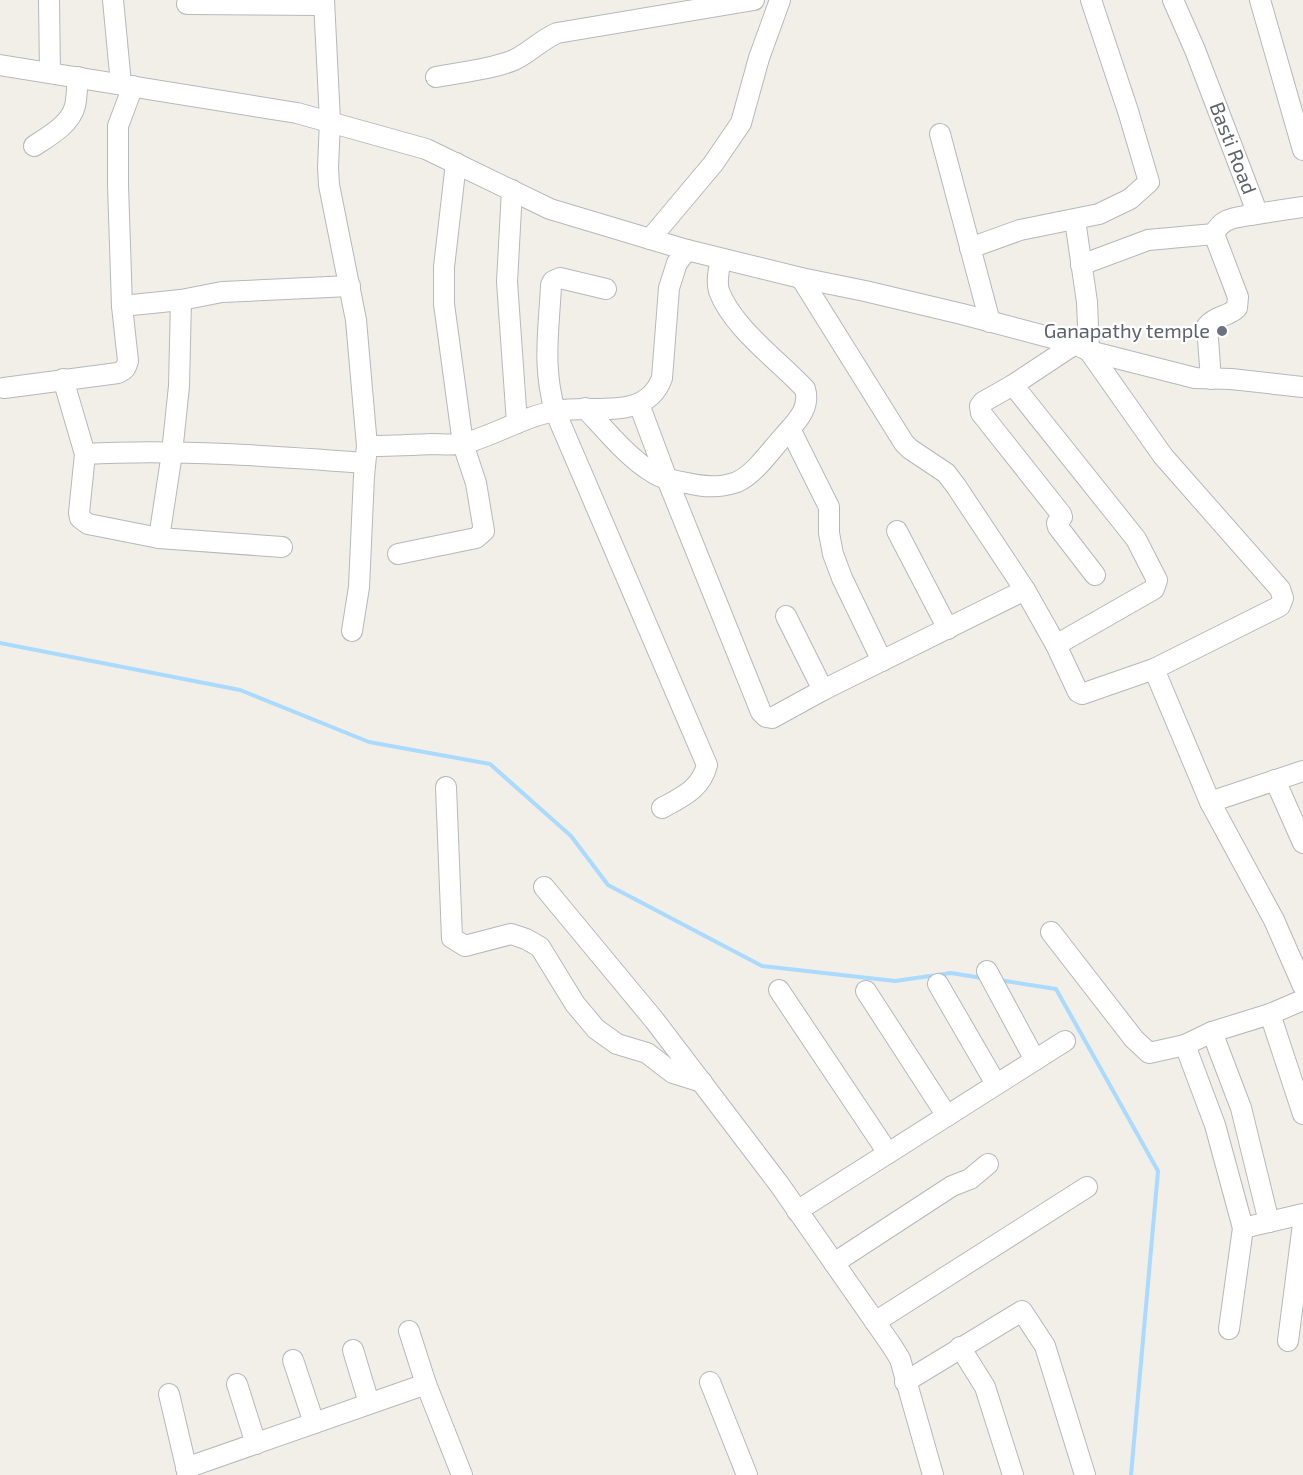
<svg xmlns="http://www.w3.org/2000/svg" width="1303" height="1475" viewBox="0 0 1303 1475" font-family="'Exo 2',sans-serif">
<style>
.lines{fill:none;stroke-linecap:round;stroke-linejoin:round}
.stream{stroke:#aadaff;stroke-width:4}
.minor-casing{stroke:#b5b8bc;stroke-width:22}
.minor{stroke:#fff;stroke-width:20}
.worship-dot{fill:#6b7280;stroke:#fff;stroke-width:2}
.labels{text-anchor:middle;stroke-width:4.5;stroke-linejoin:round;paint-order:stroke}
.street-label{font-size:20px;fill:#5f6368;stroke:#fff}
.worship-label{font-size:20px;fill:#5b616d;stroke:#fff;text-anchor:end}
</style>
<rect width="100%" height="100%" fill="#f1efe8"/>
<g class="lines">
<!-- stream -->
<g class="stream">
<path d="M0,643L240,690L369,742L490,764L571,836L608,885L762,966L895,981L951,973L982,978"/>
<path d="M999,980L1056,989L1158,1171L1131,1475"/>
</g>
<defs>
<g id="minor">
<path d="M49,0L50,72"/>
<path d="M113,0L121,84"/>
<path d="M324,0L330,121L328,167L329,185L356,320L367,446L364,476L359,587L352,631"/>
<path d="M1173,0L1195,50L1254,204L1253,210L1250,215C1234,218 1222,218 1214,234L1238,297L1237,308C1228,317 1216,315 1207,326L1211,379"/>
<path d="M1260,0L1303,150"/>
<path d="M187,4L324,5"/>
<path d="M0,65L297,113L426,149L550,209L687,250L801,278L865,291L962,314L1075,344L1089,351L1195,378L1231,379L1303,387"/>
<path d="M436,77C461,72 490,70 514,60C529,53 541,40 557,33L754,0"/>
<path d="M940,134L990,322"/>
<path d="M34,146C49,136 70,125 75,106C77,97 77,86 78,77"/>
<path d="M512,190L507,282L517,423"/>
<path d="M1250,215L1303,207"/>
<path d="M1075,220L1087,302L1089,351L1163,456L1280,589L1283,598L1280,606L1154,669L1210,802L1274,920L1303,986"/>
<path d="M650,239L713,164L741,123L759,58L780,0"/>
<path d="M970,248L1020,230L1099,214L1130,199L1149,182L1128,111L1091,0"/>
<path d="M1081,265L1148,240L1214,234"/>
<path d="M801,278L904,443L910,449L946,473L956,486L1025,590L1056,645L1078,692L1082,694L1154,669"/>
<path d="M606,289L560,278L553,281L551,285C549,331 542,365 555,411L707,765C701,789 682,797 662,808"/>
<path d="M122,306L181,300L222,292L350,286"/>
<path d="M63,379L85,454L79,513L80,518L88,524L159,538L282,547"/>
<path d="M1013,385L983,402L980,406L981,413L1061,514L1062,517L1057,523L1058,527L1095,575"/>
<path d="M4,388L118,373C125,370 126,368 128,361L122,306L118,185V126L133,86"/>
<path d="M639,404L667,479L761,712L766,717L772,718L823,690L1025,590"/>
<path d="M585,408C603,427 629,459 652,472C662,479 675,481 687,483C703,487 721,488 737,482C755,474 770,451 783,437C795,423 811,409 805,389C779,361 732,327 719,291C716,281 719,269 721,259"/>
<path d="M790,429L829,507V533L833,554L842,578L882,661"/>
<path d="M367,446C389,446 411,445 432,444C442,444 455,446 465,443C496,435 524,416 556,411C593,404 646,422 662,378L669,288L677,263L687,250"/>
<path d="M85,454C178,449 272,456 365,463"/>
<path d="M897,531L948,629"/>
<path d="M159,538L172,453L179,386L181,300"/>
<path d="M398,554L476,538L484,531L476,483L463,444L444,304V267L456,163"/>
<path d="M786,616L823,690"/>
<path d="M1056,645L1154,589L1157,580L1136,539L1013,385L1075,344"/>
<path d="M1275,780L1303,843"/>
<path d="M446,787L452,938L465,946L511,934L526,939L540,947L575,1004L596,1029L617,1044L647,1053L673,1073L702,1082"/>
<path d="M1210,802L1303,771"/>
<path d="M544,887L655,1021L779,1184L892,1346L900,1359L933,1475"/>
<path d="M1051,932L1134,1039L1149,1053L1185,1045L1215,1125L1243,1228L1303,1214"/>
<path d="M987,971L1035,1060"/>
<path d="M938,984L996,1084"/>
<path d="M779,990L888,1153"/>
<path d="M866,991L947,1116"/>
<path d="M1270,1014L1303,1000"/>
<path d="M1212,1032L1270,1014L1303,1114"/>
<path d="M1185,1045L1212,1032L1241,1108L1269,1222"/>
<path d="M797,1211L1065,1041"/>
<path d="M834,1263L952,1186L970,1179L988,1164"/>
<path d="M875,1322L1087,1187"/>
<path d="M1229,1329L1243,1228"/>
<path d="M409,1331L426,1384L462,1475"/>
<path d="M1288,1341L1303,1224"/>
<path d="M960,1347L985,1387L1013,1475"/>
<path d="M353,1350L369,1403"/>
<path d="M293,1360L314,1423"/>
<path d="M710,1382L747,1475"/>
<path d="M905,1382L1022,1311L1045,1346L1085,1475"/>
<path d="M237,1384L256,1444"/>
<path d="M169,1394L188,1475"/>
<path d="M186,1468L426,1384"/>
</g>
</defs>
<!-- minor casing -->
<use href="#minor" class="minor-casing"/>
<!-- minor -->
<use href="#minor" class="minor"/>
</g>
<!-- markers -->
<circle class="worship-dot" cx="1222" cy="331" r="6"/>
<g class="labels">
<!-- street labels -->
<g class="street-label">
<text transform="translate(1233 148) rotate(69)" y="7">Basti Road</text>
</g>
<!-- worship labels -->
<g class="worship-label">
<text x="1210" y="338">Ganapathy temple</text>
</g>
</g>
</svg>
